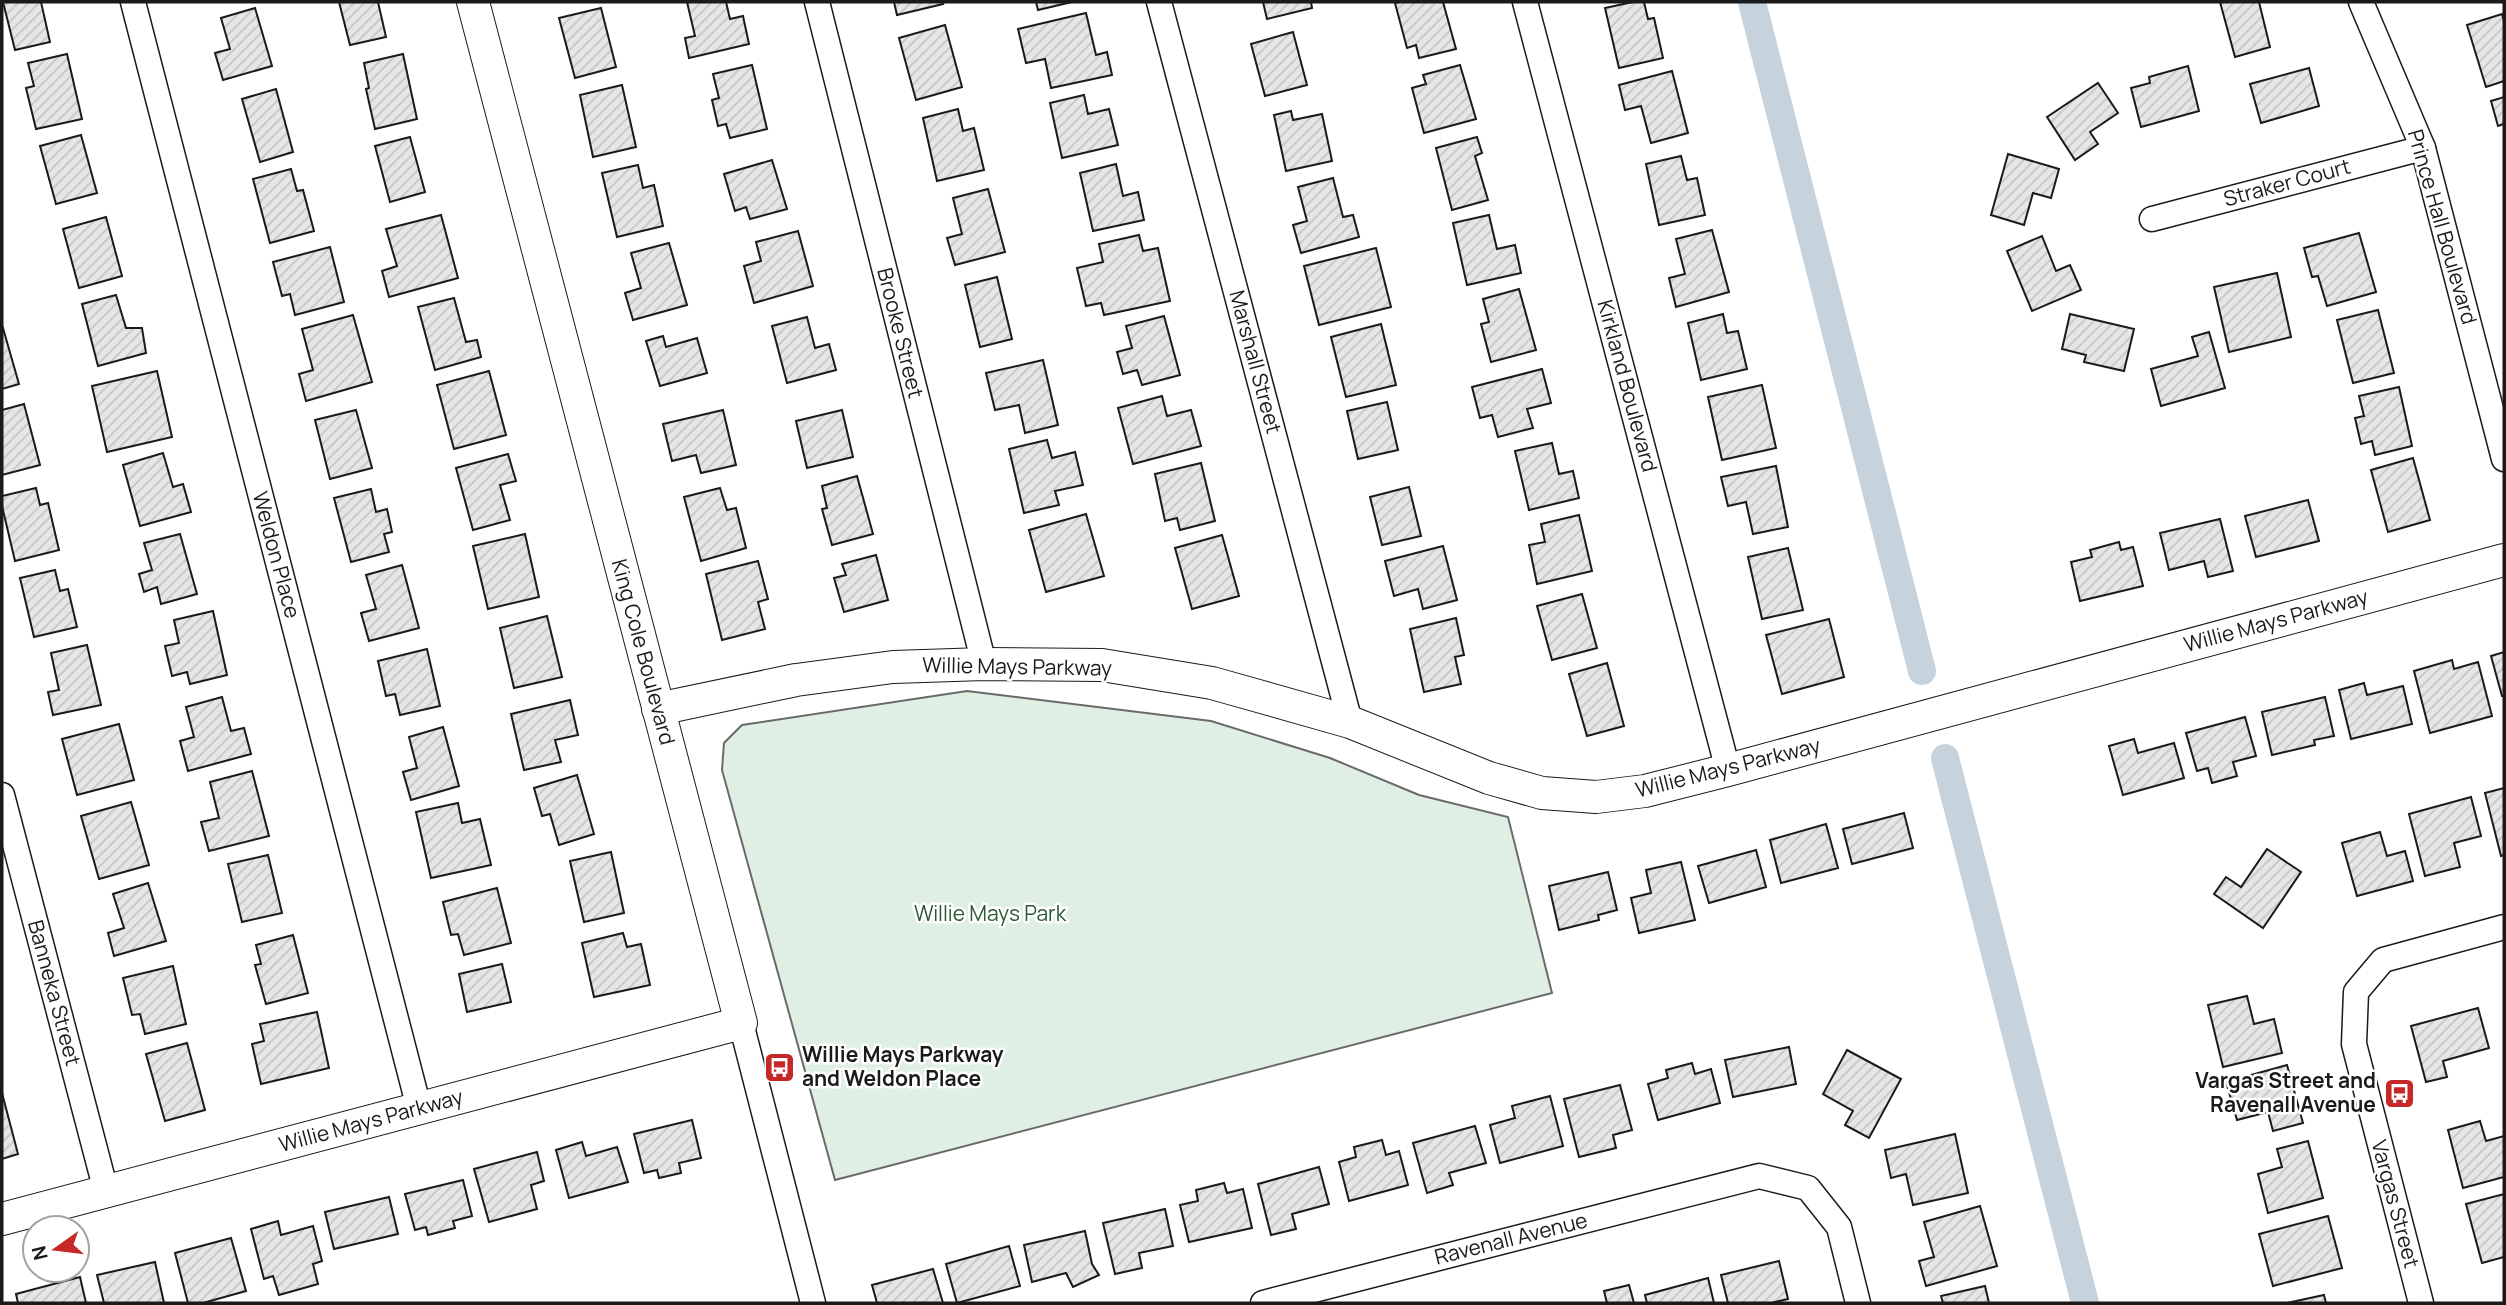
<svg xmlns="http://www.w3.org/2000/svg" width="2506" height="1305" viewBox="0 0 2506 1305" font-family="Manrope,sans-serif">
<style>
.park{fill:#e0efe3;stroke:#6a6a6a;stroke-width:2}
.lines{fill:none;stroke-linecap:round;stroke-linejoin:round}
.canal{stroke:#c6d2dc;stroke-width:28}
.building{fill:url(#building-hatch);stroke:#1a1a1a;stroke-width:2}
.minor-casing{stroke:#1a1a1a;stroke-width:27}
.tertiary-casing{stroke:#1a1a1a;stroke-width:34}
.minor{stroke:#fff;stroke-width:24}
.tertiary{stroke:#fff;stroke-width:32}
.labels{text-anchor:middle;stroke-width:5;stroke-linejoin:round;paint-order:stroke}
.street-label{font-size:21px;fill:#1a1a1a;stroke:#fff}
.park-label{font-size:21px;fill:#2b5a34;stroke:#fff}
.poi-label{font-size:21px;font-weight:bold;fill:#1a1a1a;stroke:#fff;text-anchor:start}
</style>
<defs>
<pattern id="building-hatch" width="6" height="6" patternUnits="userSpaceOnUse" patternTransform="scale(1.75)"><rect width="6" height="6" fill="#e6e6e6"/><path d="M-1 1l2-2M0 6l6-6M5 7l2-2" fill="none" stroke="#c5c5c5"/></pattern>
</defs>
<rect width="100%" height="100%" fill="#fff"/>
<!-- park -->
<path class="park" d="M967,691L1211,721L1330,758L1419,795L1508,817L1552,993L835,1180L722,770L724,743L742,725Z"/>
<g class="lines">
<!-- canal -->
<g class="canal">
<path d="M1752,2L1922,671"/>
<path d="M1945,758L2085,1303"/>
</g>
</g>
<!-- building -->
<g class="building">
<path d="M3,2H41L50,42L15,50Z"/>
<path d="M339,2H378L386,37L350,45Z"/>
<path d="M687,2H726L730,19L743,16L749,44L689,58L685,38L695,36Z"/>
<path d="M894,2H942L943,4L897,15Z"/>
<path d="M1036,2H1072L1038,10Z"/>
<path d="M1263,2H1311L1312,8L1267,19Z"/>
<path d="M1400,2H1443L1456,49L1419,58L1416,45L1407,48L1395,3Z"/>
<path d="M1633,2H1644L1648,19L1654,18L1663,58L1619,68L1605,8Z"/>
<path d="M2220,2H2259L2270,47L2235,57Z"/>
<path d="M255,8L272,66L223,80L215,53L230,49L221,18Z"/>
<path d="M601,8L616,67L575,78L559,18Z"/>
<path d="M1086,13L1096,55L1107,52L1112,75L1051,88L1045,59L1026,63L1018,29Z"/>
<path d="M2502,14L2504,21V81L2486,87L2467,25Z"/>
<path d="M945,25L962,87L916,100L899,38Z"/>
<path d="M1293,32L1307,85L1265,96L1251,44Z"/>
<path d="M67,54L82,119L36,129L26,88L34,86L28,63Z"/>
<path d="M403,54L417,119L375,129L366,89L369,88L364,63Z"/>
<path d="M752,65L767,129L730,138L726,124L718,126L712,100L719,98L713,74Z"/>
<path d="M1460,65L1476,119L1424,133L1412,88L1426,84L1423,75Z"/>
<path d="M2188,66L2199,111L2141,127L2131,88L2150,83L2149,77Z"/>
<path d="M2309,68L2319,106L2261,123L2250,84Z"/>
<path d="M1672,71L1688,133L1651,143L1641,106L1625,110L1619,85Z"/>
<path d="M2098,83L2118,113L2090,132L2098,144L2075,160L2047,117Z"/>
<path d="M622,85L636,147L593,157L580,95Z"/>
<path d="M276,89L293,152L260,162L242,99Z"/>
<path d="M1084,95L1088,114L1109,109L1118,145L1062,158L1050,103Z"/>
<path d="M2504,97V124L2498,126L2491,101Z"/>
<path d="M958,109L963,131L974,128L984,170L937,181L923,118Z"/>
<path d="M1291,111L1293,120L1322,114L1332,161L1286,171L1274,115Z"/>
<path d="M81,135L97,193L56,204L40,146Z"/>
<path d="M410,137L425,192L390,202L375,146Z"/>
<path d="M1477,137L1482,153L1475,156L1488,200L1452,210L1436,148Z"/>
<path d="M2008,154L2059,169L2051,198L2033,193L2024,225L1991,215Z"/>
<path d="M1681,156L1687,180L1697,178L1705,215L1659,225L1646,164Z"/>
<path d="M772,160L787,209L750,219L746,207L735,211L724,174Z"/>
<path d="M1116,164L1123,196L1138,192L1144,220L1093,231L1080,173Z"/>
<path d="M638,165L643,188L654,185L663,226L617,237L602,173Z"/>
<path d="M291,169L297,191L303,190L314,231L270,243L253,179Z"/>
<path d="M1333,178L1343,217L1353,215L1359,237L1301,253L1293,225L1307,221L1298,187Z"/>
<path d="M988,189L1005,252L955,265L947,238L962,234L953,198Z"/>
<path d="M441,215L458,278L389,297L382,271L397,266L386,229Z"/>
<path d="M1489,215L1497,249L1515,245L1521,273L1467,285L1453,223Z"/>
<path d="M106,217L122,276L79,288L63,229Z"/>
<path d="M1712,230L1729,292L1676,307L1669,278L1685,274L1676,239Z"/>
<path d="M798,231L813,286L754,303L744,266L761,261L756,242Z"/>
<path d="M2359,233L2376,292L2327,306L2318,276L2312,277L2304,248Z"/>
<path d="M1139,235L1143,251L1158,248L1170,301L1104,315L1101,303L1086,306L1077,268L1103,262L1099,244Z"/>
<path d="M2042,236L2056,271L2070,265L2081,290L2032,311L2007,251Z"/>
<path d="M669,243L687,305L633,320L625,293L641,288L631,253Z"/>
<path d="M330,247L344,302L295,315L290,294L282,296L273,262Z"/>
<path d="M1376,248L1391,307L1319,325L1304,266Z"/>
<path d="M2277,273L2291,337L2229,352L2214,287Z"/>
<path d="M997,277L1012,339L980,347L965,285Z"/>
<path d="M1519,289L1536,350L1491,362L1481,324L1489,322L1483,299Z"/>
<path d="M116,295L126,328H142L146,353L98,366L82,304Z"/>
<path d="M454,298L466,342L477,340L481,357L435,370L418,307Z"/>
<path d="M2378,310L2394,373L2353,383L2337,320Z"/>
<path d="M1723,314L1727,333L1738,331L1747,369L1701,380L1688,323Z"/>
<path d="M2070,314L2134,329L2124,371L2084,362L2086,355L2062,349Z"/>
<path d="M353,315L372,382L306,401L299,374L313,370L302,329Z"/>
<path d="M1164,316L1180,375L1142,385L1137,370L1123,374L1117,352L1132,348L1126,326Z"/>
<path d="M807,317L815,348L829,344L836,370L787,383L772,326Z"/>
<path d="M1381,324L1396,385L1346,397L1331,337Z"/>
<path d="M3,328L19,384L2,389V329Z"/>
<path d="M2209,332L2225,388L2161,406L2151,369L2198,356L2192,337Z"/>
<path d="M663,336L666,347L697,338L707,373L660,386L646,341Z"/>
<path d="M1043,360L1058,425L1025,433L1019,405L995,410L986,373Z"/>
<path d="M1542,369L1551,403L1527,409L1533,428L1498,437L1492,415L1480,418L1472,387Z"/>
<path d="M157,371L172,437L107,452L92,386Z"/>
<path d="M489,371L506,435L454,449L437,385Z"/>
<path d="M1762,385L1776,448L1722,460L1708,397Z"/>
<path d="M2399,387L2412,446L2375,455L2372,441L2361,444L2355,418L2364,416L2359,396Z"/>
<path d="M1162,396L1167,416L1191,410L1201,446L1133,464L1118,408Z"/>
<path d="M1387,402L1398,450L1358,459L1347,411Z"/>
<path d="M24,404L40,465L2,475V410Z"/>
<path d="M356,410L372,468L330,479L315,420Z"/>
<path d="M723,410L736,465L701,473L696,455L672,461L663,424Z"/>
<path d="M842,410L853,457L807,468L796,421Z"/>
<path d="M1047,440L1052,458L1075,452L1083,485L1055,491L1059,505L1024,513L1009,449Z"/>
<path d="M1552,443L1559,474L1573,471L1579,498L1529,510L1515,451Z"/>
<path d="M163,453L173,487L183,484L191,512L140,526L123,465Z"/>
<path d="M508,454L516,481L500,485L510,520L473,530L456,468Z"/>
<path d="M2413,458L2430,520L2388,532L2371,470Z"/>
<path d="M1201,463L1215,521L1180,530L1177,518L1165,521L1155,474Z"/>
<path d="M1776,466L1788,527L1753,534L1746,502L1728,506L1721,477Z"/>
<path d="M857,476L873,534L832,545L822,509L827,508L822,486Z"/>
<path d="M1409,487L1421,536L1382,545L1370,497Z"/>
<path d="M36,488L40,505L48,503L59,550L15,561L2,506V496Z"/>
<path d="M720,488L727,510L736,508L746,548L701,561L684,497Z"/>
<path d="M371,489L376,512L387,509L392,532L384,534L389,552L351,562L334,498Z"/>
<path d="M2308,500L2319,541L2256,557L2245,516Z"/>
<path d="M1086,514L1104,576L1046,592L1029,530Z"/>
<path d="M1579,515L1592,571L1537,584L1529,545L1545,542L1541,524Z"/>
<path d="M2220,519L2233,571L2208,577L2204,561L2169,570L2160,533Z"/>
<path d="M180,534L197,594L161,604L157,587L144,592L139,574L152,570L144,543Z"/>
<path d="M525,534L539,597L488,609L473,546Z"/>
<path d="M1222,535L1239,596L1192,609L1175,548Z"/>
<path d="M2119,542L2121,550L2133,547L2143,586L2080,601L2071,562L2092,557L2090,550Z"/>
<path d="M1443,546L1457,600L1423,609L1418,589L1394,596L1385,561Z"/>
<path d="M1788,548L1803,610L1762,619L1748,557Z"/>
<path d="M876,555L888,600L844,612L834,578L846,575L842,564Z"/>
<path d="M758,561L768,599L758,602L765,629L722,640L706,574Z"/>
<path d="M402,565L419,628L369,641L361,613L376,609L366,575Z"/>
<path d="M55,570L60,591L68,589L77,627L34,637L20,578Z"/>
<path d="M1582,594L1597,648L1552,660L1537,606Z"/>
<path d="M213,611L227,675L190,684L187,672L172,676L165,646L179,643L174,620Z"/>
<path d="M547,616L562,677L514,688L500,628Z"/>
<path d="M1456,618L1464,655L1455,657L1461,684L1424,692L1410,629Z"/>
<path d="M1829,619L1844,677L1782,694L1766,635Z"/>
<path d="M87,645L101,705L53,715L48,692L59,690L51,653Z"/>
<path d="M427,649L440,706L400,715L395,694L386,696L378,661Z"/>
<path d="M2504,652V696H2502L2491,656Z"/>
<path d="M2452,660L2454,669L2478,662L2492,716L2430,733L2414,671Z"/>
<path d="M1607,663L1624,726L1587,736L1569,674Z"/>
<path d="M2364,683L2367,695L2403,686L2412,724L2351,739L2339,690Z"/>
<path d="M222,697L231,731L244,728L251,754L188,771L180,741L194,737L186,707Z"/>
<path d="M2325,697L2334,736L2314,740L2315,745L2272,755L2262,712Z"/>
<path d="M570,700L578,735L555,740L561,762L524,770L511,714Z"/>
<path d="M2245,717L2256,756L2233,762L2237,776L2212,783L2208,768L2197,771L2186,733Z"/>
<path d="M119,724L134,780L77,795L62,739Z"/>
<path d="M443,727L459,786L411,800L403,772L417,768L409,737Z"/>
<path d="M2134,739L2138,753L2174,743L2184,778L2123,795L2109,746Z"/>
<path d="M252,771L269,836L209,851L201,822L219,818L210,782Z"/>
<path d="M577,775L594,834L559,845L550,814L542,816L534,788Z"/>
<path d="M2504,788V855L2501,856L2485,793Z"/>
<path d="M2471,797L2481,836L2454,843L2460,867L2425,876L2409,814Z"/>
<path d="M131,802L149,865L99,879L81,816Z"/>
<path d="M458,803L462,823L480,819L491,865L431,878L416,812Z"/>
<path d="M1904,813L1913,848L1852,864L1843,829Z"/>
<path d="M1826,824L1838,868L1781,883L1770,840Z"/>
<path d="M2380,832L2387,856L2405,851L2413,881L2357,896L2342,843Z"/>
<path d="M2267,849L2301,872L2263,928L2214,894L2226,877L2241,887Z"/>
<path d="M1756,850L1766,887L1709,903L1698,866Z"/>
<path d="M611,852L624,913L584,922L570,861Z"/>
<path d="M268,855L282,913L242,922L228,864Z"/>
<path d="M1681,862L1695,920L1639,933L1631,898L1651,893L1646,870Z"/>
<path d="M1608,872L1617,910L1598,915L1599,920L1559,930L1549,886Z"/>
<path d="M148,883L166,941L114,956L108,933L124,928L113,894Z"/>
<path d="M497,888L511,943L464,955L458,934L451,935L443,902Z"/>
<path d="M623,933L627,947L641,944L650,985L594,997L582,943Z"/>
<path d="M293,935L308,993L266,1004L255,965L261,964L256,945Z"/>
<path d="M502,964L511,1002L467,1012L459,974Z"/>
<path d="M173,966L186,1024L145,1034L140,1014L132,1015L123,978Z"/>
<path d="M2247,996L2254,1024L2274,1019L2282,1053L2223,1067L2208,1005Z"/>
<path d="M2478,1008L2489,1048L2443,1061L2447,1077L2426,1082L2411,1026Z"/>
<path d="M317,1012L329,1068L261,1084L252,1044L264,1041L260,1024Z"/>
<path d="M187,1043L205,1110L165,1121L146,1054Z"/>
<path d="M1789,1047L1796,1084L1733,1097L1725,1060Z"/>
<path d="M1847,1050L1901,1079L1869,1138L1845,1125L1853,1111L1823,1094Z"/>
<path d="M1692,1063L1695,1074L1711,1069L1720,1103L1658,1120L1648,1084L1668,1078L1666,1070Z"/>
<path d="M2287,1065L2303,1123L2273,1131L2268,1112L2237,1120L2226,1082Z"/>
<path d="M1620,1085L1632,1130L1613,1135L1616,1148L1579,1157L1564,1099Z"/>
<path d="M2,1093L18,1154L2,1159Z"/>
<path d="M1550,1096L1563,1146L1500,1163L1490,1125L1515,1118L1512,1106Z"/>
<path d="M692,1120L701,1158L679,1163L681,1173L659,1178L657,1170L644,1173L634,1134Z"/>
<path d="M2480,1121L2486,1141L2504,1136V1177L2463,1188L2448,1130Z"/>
<path d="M1475,1126L1486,1163L1449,1173L1453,1185L1427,1193L1413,1143Z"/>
<path d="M1955,1134L1968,1193L1913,1205L1906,1174L1891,1178L1885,1150Z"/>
<path d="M1382,1140L1386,1155L1399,1151L1408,1185L1349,1201L1339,1162L1356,1157L1354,1147Z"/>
<path d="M2308,1141L2323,1198L2268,1213L2258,1174L2282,1167L2277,1149Z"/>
<path d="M582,1142L586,1156L617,1147L628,1182L569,1198L556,1150Z"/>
<path d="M537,1152L544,1181L531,1185L537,1209L489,1222L474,1169Z"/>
<path d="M1319,1167L1329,1204L1292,1214L1296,1229L1271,1235L1258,1184Z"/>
<path d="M463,1180L472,1216L453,1221L455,1228L428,1235L426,1227L415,1230L405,1194Z"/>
<path d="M1224,1183L1227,1193L1243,1189L1252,1228L1189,1242L1180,1205L1198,1201L1196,1190Z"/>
<path d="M2504,1194V1257L2482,1263L2466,1204Z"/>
<path d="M389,1197L398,1234L334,1249L325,1212Z"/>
<path d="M1980,1206L1997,1266L1926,1286L1919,1261L1934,1257L1924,1222Z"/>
<path d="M1165,1209L1173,1246L1139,1253L1142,1268L1115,1274L1103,1223Z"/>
<path d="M2328,1216L2342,1268L2273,1286L2259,1234Z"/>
<path d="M278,1221L281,1235L313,1226L322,1261L313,1264L318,1284L279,1295L273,1276L264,1279L251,1229Z"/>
<path d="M1085,1231L1092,1264L1099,1275L1073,1287L1066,1273L1032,1282L1024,1245Z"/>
<path d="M231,1238L246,1291L203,1303H188L175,1253Z"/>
<path d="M1009,1246L1020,1286L957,1303L946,1264Z"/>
<path d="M1779,1261L1788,1299L1771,1303H1728L1721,1275Z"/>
<path d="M155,1262L164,1303H104L97,1275Z"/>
<path d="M933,1269L943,1303H877L872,1285Z"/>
<path d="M80,1277L86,1303H18L16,1294Z"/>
<path d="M1708,1278L1714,1303H1647L1645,1295Z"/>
<path d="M1629,1285L1634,1303H1607L1604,1291Z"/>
<path d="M1985,1286L1989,1303H1943L1941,1296Z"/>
<path d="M2324,1295L2326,1303H2287Z"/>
</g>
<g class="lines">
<defs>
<g id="minor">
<path d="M133,2L419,1108"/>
<path d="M817,2L984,664"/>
<path d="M1159,2L1350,722"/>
<path d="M1525,2L1728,770"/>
<path d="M2361,2L2423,148L2504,459"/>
<path d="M2152,219L2423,148"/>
<path d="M2,795L106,1191"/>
<path d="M741,1023L813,1303"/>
<path d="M1263,1303L1759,1176L1808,1188L1839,1227L1858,1303"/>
<path d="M2421,1303L2354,1044L2356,992L2383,960L2504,927"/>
</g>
<g id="tertiary">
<path d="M658,709L796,680L893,667L984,664L1102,665L1212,683L1350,722L1489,778L1542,793L1596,797L1645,791L1728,770L2504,560"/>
<path d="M2,1219L741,1023L473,2"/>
</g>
</defs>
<!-- minor casing -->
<use href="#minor" class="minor-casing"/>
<!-- tertiary casing -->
<use href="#tertiary" class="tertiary-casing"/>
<!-- minor -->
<use href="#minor" class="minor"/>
<!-- tertiary -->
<use href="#tertiary" class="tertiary"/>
</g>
<!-- icons -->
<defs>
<symbol id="bus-square" viewBox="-11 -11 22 22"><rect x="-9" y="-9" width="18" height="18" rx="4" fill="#c62828" stroke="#fff"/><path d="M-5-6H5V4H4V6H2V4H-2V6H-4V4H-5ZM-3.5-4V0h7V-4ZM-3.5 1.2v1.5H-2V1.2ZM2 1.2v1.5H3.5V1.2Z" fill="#fff"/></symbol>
</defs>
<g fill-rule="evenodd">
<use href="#bus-square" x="762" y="1050" width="35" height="35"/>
<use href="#bus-square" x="2382" y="1076" width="35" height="35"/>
</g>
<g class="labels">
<!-- street labels -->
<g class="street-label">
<text transform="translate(2287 183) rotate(-15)" y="7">Straker Court</text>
<text transform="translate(2442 227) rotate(74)" y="7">Prince Hall Boulevard</text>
<text transform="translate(900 333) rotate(76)" y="7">Brooke Street</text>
<text transform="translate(1255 362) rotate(75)" y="7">Marshall Street</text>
<text transform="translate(1627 386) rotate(75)" y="7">Kirkland Boulevard</text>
<text transform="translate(276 555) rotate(75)" y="7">Weldon Place</text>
<text transform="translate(2276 621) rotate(-15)" y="7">Willie Mays Parkway</text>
<text transform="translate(643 652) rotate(75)" y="7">King Cole Boulevard</text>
<text transform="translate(1017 667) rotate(1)" y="7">Willie Mays Parkway</text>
<text transform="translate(1728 768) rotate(-14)" y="7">Willie Mays Parkway</text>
<text transform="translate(54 993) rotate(75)" y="7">Banneka Street</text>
<text transform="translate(371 1121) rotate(-15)" y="7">Willie Mays Parkway</text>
<text transform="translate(2395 1204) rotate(75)" y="7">Vargas Street</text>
<text transform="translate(1511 1239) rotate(-14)" y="7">Ravenall Avenue</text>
</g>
<!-- park labels -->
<g class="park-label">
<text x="990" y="921">Willie Mays Park</text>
</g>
<!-- poi labels -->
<g class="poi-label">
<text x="802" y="1062">Willie Mays Parkway<tspan x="802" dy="24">and Weldon Place</tspan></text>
<text x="2376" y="1088" text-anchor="end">Vargas Street and<tspan x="2376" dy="24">Ravenall Avenue</tspan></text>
</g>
</g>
<!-- border -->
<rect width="2506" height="1305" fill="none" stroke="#1a1a1a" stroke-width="7"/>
<!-- north arrow -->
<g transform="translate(56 1249) rotate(256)"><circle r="33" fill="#ffffff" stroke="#a3a3a3" stroke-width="2"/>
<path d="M0-5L12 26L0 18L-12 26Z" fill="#c62828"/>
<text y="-10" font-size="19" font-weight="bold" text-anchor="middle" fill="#1a1a1a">N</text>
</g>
</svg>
